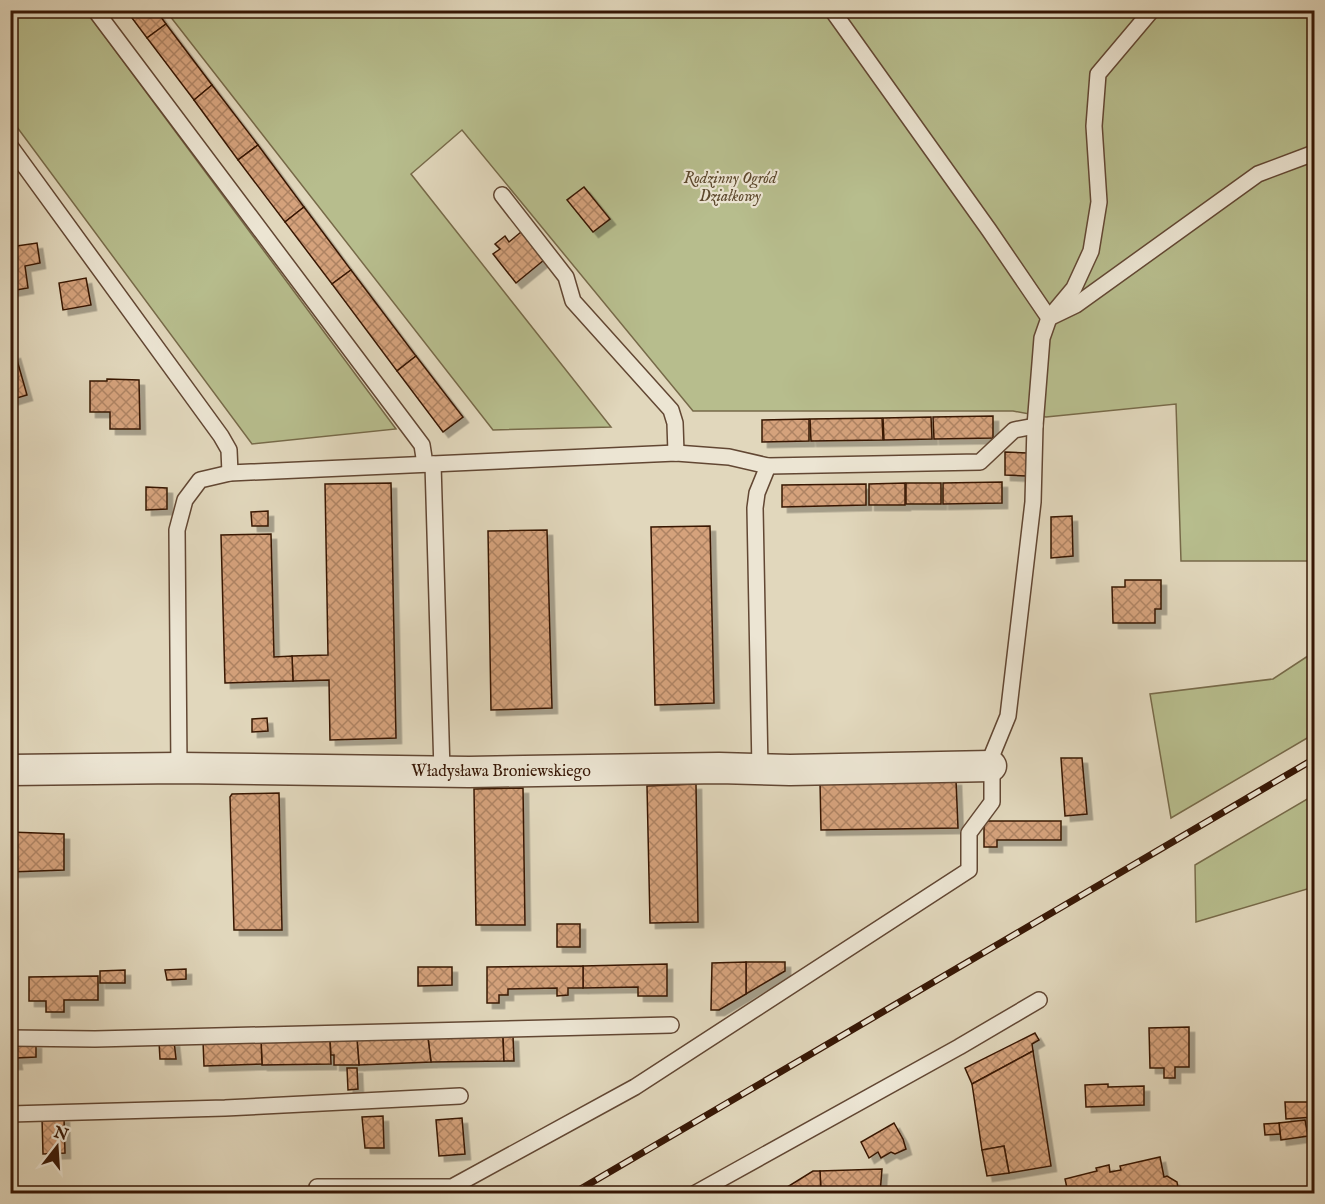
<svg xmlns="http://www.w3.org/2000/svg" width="1325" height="1204" viewBox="0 0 1325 1204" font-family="'IM FELL English',serif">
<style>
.green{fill:#b7bd8d;stroke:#776a49;stroke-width:1.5}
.building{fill:url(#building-cross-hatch);stroke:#371705;stroke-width:1.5;filter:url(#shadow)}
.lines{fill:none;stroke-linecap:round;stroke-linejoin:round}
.service-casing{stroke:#624733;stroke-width:18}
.minor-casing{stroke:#624733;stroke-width:33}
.service{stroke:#ece5d3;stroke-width:15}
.minor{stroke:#ece5d3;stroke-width:30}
.rail-casing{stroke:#371705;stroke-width:7}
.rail{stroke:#ece5d3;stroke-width:4.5;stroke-dasharray:14;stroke-linecap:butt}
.labels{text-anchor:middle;stroke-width:4.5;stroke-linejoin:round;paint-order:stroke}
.park-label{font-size:16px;font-style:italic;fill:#5d492e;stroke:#ece5d3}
.street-label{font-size:16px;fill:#371705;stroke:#ece5d3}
</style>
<defs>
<pattern id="building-cross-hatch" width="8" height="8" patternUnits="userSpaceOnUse" patternTransform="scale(1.5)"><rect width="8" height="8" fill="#d5a27b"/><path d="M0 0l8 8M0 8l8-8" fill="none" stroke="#ae8363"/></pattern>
<filter id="shadow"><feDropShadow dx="5.5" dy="5.5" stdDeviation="0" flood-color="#0004"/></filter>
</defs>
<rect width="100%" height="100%" fill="#e1d7bc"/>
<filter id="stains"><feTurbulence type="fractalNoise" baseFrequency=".00333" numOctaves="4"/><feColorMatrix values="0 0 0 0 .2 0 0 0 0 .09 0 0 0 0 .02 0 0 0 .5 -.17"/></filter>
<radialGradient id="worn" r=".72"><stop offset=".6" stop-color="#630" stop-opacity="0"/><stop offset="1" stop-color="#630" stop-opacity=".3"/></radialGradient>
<!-- green -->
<g class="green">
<path d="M10,11H86L396,429L252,444L11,119Z"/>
<path d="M166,11H1314V561H1181L1176,404L1046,417L1013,411H693L462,130L411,174L611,427L493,430Z"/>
<path d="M1314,652V734L1171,818L1150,694L1273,679Z"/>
<path d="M1314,795V887L1196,922L1195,865Z"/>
</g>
<!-- building -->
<g class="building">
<path d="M126,10H156L166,24L147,38Z"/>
<path d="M166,24L212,85L194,100L147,38Z"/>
<path d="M212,85L258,145L238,160L194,100Z"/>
<path d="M258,145L304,207L285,222L238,160Z"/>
<path d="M584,187L610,219L593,232L567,200Z"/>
<path d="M304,207L351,270L332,284L285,222Z"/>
<path d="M521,232L544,260L516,283L493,254L500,249L495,244L505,236L509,242Z"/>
<path d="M37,243L40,263L25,266L28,288L10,291V247Z"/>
<path d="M351,270L416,356L397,371L332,284Z"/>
<path d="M86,278L91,305L63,310L59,283Z"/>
<path d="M15,353L27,395L10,400V354Z"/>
<path d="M416,356L463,417L443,432L397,371Z"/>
<path d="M107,379L139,380L140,429H110V412H90V381H107Z"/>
<path d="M993,416V438L934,439L933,417Z"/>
<path d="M931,417L932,439L884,440L883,418Z"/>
<path d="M882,418L883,440L811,441L810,419Z"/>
<path d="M809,419V441L762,442V420Z"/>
<path d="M1005,452L1027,453L1026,476L1005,475Z"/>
<path d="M1002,482V503L943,504V483Z"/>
<path d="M391,483L396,738L330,740L329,680L293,681L292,656L328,655L325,484Z"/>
<path d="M905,483V505H869V484Z"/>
<rect x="906" y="483" width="35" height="21"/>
<path d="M866,484V505L782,507V485Z"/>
<path d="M146,487L167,488V509L146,510Z"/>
<path d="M268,511V526H252L251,512Z"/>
<path d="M1072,516L1073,556L1051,558V517Z"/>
<path d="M710,526L714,703L655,705L651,527Z"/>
<path d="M547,530L552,708L491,710L488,531Z"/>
<path d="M271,534L274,657L292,656L293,681L225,683L221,535Z"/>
<path d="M1125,580H1161V609H1155V623H1113L1112,587H1125Z"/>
<path d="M267,718L268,731L252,732V719Z"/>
<path d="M1061,758H1082L1087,814L1065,816Z"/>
<path d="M956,780L958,828L821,830L820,782Z"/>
<path d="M696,784L698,922L650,923L647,786Z"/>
<path d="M523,788L525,925H476L474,789Z"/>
<path d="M279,793L282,930H234L230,797L232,794Z"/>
<path d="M984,821H1061V840H997V847H984Z"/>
<path d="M10,832L64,834V870L10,872Z"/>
<rect x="557" y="924" width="23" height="23"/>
<path d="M746,962H785V971L746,994Z"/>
<path d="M746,962V994L719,1010H711L712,963Z"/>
<path d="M667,964V996H638V987L583,988V966Z"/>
<path d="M583,966V988H568V995L557,996V988L508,989V995H499V1003H487V967Z"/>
<path d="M418,967H452V985L418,986Z"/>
<path d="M186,969V979L167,980L165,970Z"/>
<path d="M125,970V983H100V971Z"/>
<path d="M98,976V1000H64V1012H46V1001H29V977Z"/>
<path d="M1189,1027V1067H1175V1078H1164V1068H1150L1149,1028Z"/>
<path d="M1035,1033L1039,1040L1032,1044L1033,1051L972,1084L965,1068Z"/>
<path d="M503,1036L504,1061L431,1062L428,1038Z"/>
<path d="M503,1036H513L514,1061H504Z"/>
<path d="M428,1038L431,1062L359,1065L357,1040Z"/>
<path d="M330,1039L331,1064L262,1065L261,1040Z"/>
<path d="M330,1039H357L359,1065H334V1055H331Z"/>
<path d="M261,1040L262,1064L204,1066L203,1041Z"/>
<path d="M174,1041L176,1059H160L159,1042Z"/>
<path d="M10,1043H36V1057L16,1058L17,1064H10Z"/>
<path d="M1033,1051L1051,1166L1009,1173L1004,1146L982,1150L972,1084Z"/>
<path d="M347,1068H357L358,1089L348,1090Z"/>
<path d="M1108,1084V1087L1144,1086V1105L1086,1107L1085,1085Z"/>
<path d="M1285,1102H1314V1117L1286,1119Z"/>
<path d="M383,1116L384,1148H365L362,1117Z"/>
<path d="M64,1117L65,1153L43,1154L42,1118Z"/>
<path d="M462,1118L465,1154L439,1156L436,1120Z"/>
<path d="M1305,1120L1308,1136L1281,1140L1279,1123Z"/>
<path d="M894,1123L903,1139L906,1149L895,1154L891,1152L881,1158L878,1152L869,1158L861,1142Z"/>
<path d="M1279,1123L1280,1134L1265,1135L1264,1124Z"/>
<path d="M1314,1128V1164L1307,1129Z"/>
<path d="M1004,1146L1009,1173L987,1176L982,1150Z"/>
<path d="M1160,1157L1164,1177L1167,1176L1177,1182L1179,1194H1062L1061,1189L1067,1188L1065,1179L1097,1171L1096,1168L1109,1165L1110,1172L1121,1170L1120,1166Z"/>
<path d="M882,1169L880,1194H857V1192L821,1193L820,1171Z"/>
<path d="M813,1171H820L821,1193L776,1194Z"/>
</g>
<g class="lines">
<defs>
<g id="service">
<path d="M95,10L422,445L425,464"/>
<path d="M832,10L989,230L1049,318L1076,305L1258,174L1314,153"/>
<path d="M10,146L221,436L229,450L230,473"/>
<path d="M502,195L566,277L573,301L671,410L675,423L676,453"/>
<path d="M433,464L442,771"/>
<path d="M179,768L177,530L185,500L200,480L230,473L676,453L729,457L768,466L980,462L1014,430L1035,426"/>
<path d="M760,769L755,508L757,493L768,466"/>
<path d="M10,1038L95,1039L671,1025"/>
<path d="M10,1114L225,1108L460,1096"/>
<path d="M317,1187H452L635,1087L969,870V833L992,802V755L1008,716L1033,502L1035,426L1042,338L1049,318L1074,288L1091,251L1099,202L1094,126L1098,74L1152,10"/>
<path d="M694,1194L959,1047L1039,1000"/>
</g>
<path id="minor" d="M10,770L179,768L469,772L719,768L790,770L991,766"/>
</defs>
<!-- service casing -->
<use href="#service" class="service-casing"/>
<!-- minor casing -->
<use href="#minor" class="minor-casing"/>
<!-- service -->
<use href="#service" class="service"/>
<!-- minor -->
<use href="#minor" class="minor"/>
<defs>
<path id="rail" d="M572,1194L1314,759"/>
</defs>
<!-- rail casing -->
<use href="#rail" class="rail-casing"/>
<!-- rail -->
<use href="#rail" class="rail"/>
</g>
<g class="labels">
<!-- park labels -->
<g class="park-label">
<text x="730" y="183">Rodzinny Ogród<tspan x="730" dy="18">Działkowy</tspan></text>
</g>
<!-- street labels -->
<g class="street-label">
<text x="501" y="776">Władysława Broniewskiego</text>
</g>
</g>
<!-- margin -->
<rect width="1325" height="1204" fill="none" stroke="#e1d7bc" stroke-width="36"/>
<rect x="12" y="12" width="1301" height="1180" fill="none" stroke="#371705" stroke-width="3"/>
<rect x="18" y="18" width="1289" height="1168" fill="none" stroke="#371705" stroke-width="1.5"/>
<!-- north arrow -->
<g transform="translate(57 1147) rotate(17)" stroke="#ece5d3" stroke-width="4.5" paint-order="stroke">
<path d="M0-4.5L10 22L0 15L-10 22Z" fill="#371705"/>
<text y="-9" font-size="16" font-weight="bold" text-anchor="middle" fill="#371705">N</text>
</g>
<rect width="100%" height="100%" filter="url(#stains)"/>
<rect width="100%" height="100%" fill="url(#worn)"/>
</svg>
